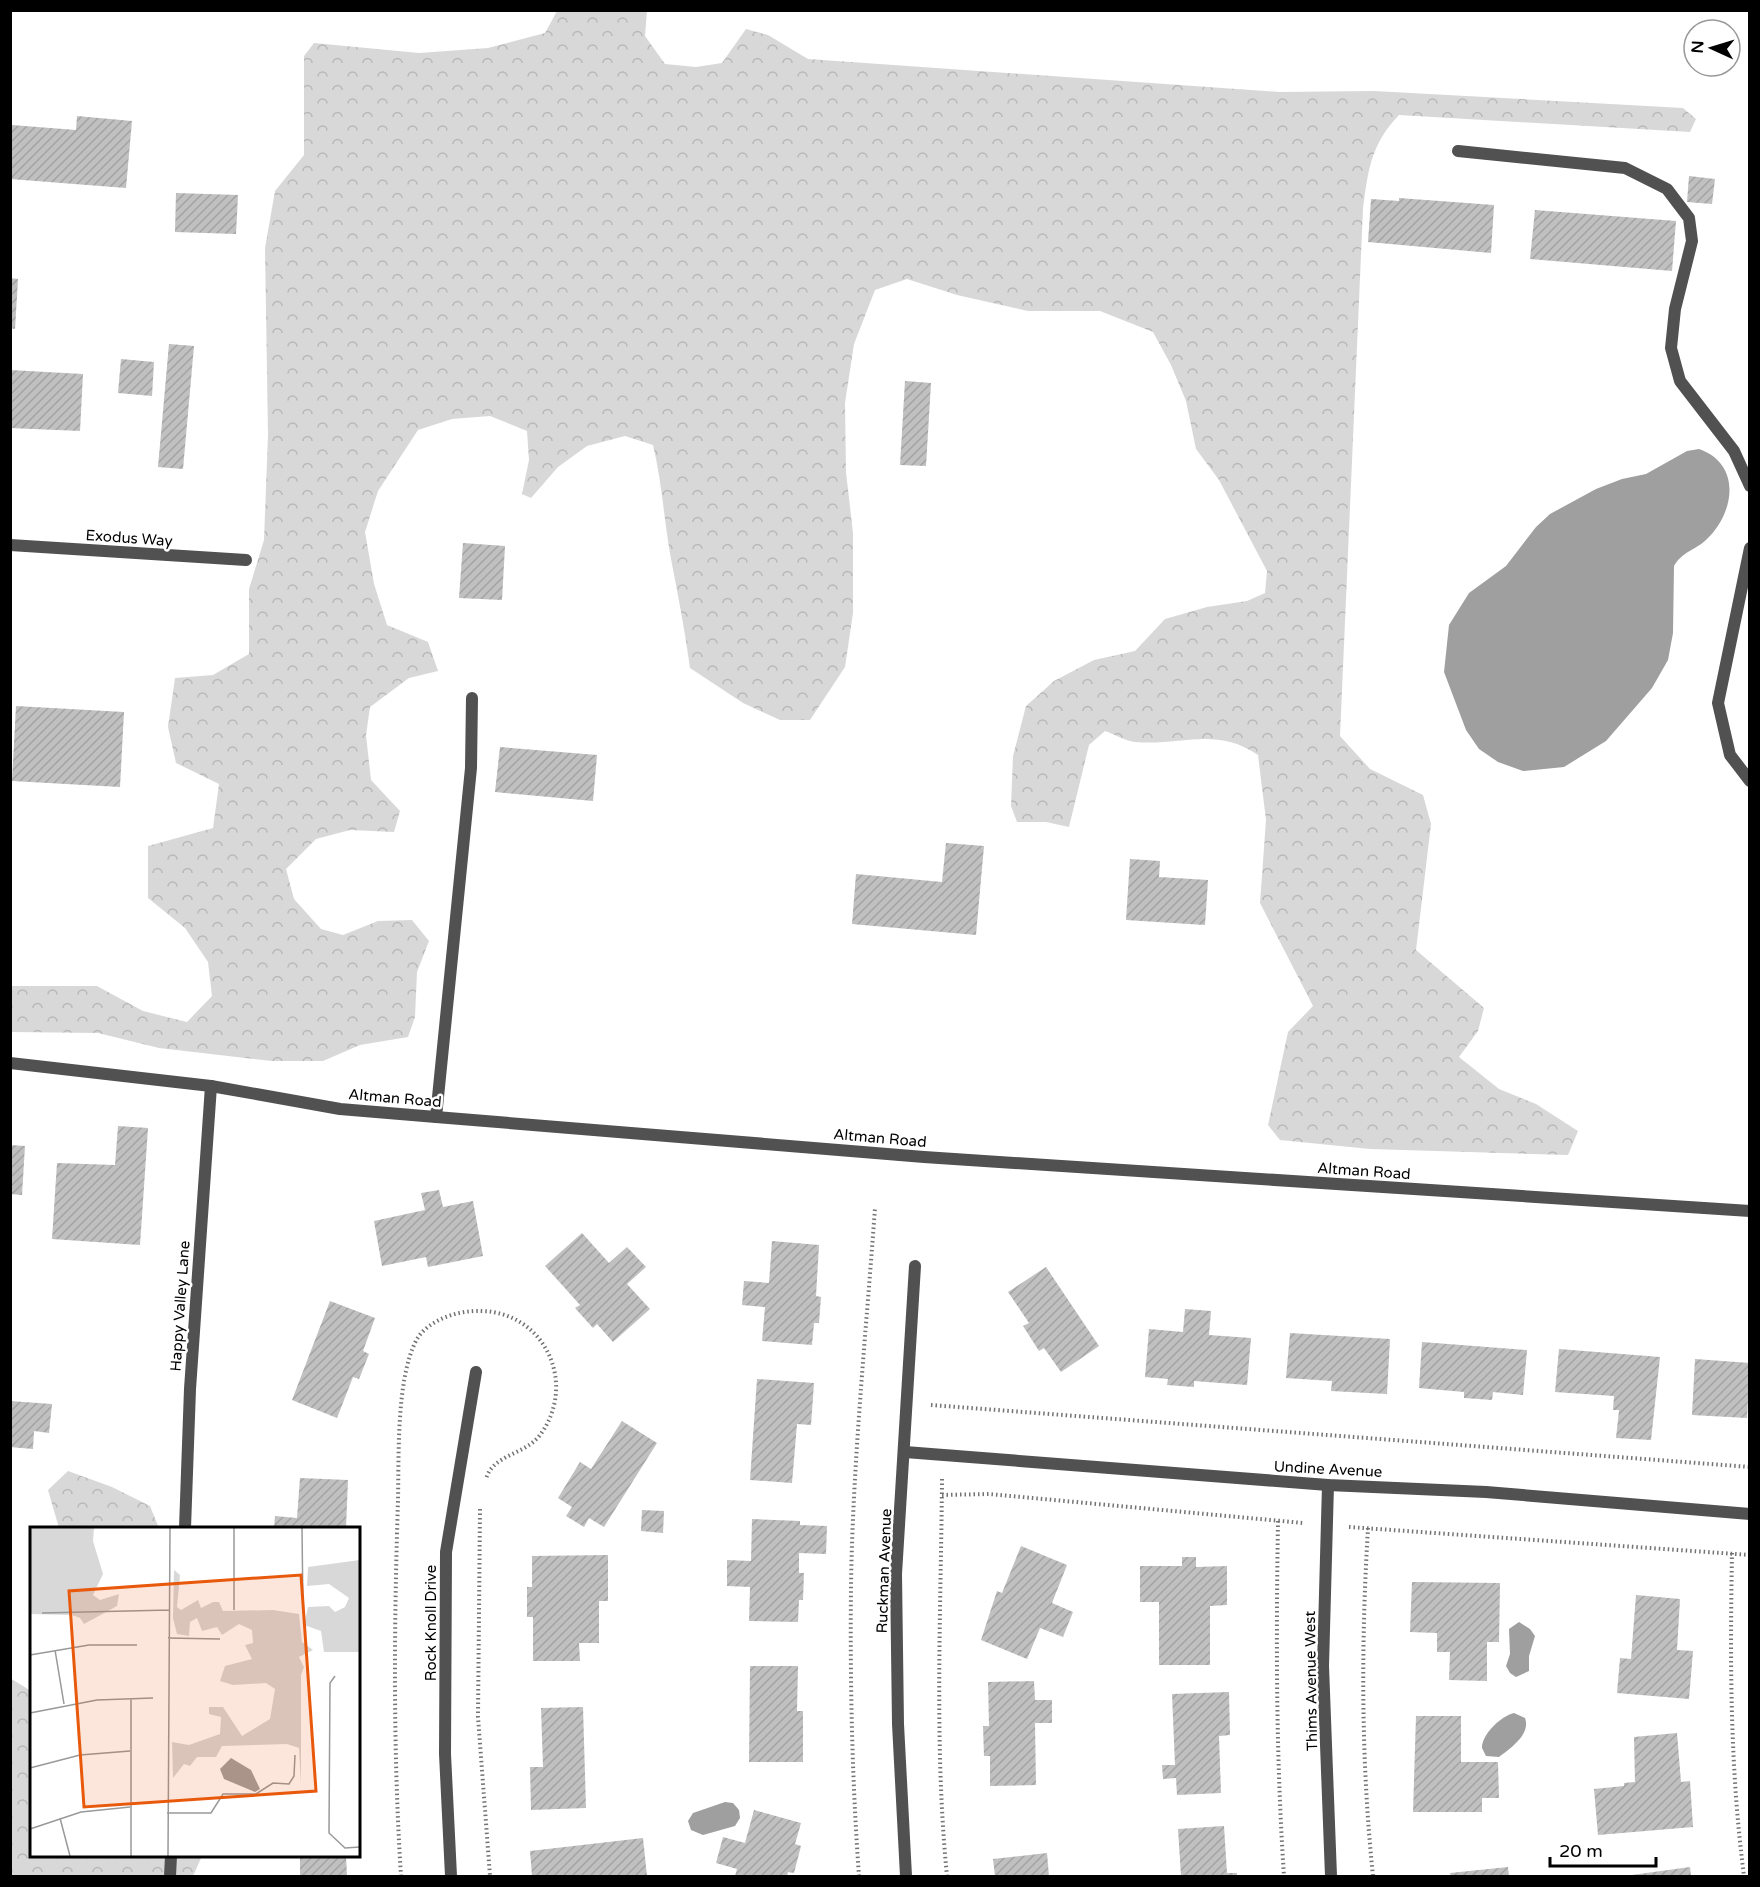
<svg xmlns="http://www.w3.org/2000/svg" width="1760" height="1887" viewBox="0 0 1760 1887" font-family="'Varela Round',sans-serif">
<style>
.forest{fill:url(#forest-crowns)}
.water{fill:#9f9f9f}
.building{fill:url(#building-hatch)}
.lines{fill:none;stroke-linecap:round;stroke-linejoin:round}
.path{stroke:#737373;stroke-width:4;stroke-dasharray:1.5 3;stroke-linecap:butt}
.lane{stroke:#515151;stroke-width:12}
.street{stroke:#515151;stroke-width:12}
.labels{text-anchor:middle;stroke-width:5;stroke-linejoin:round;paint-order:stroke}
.street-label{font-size:15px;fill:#000;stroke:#fff}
.inset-road{fill:none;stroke:#999;stroke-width:1.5}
.view{fill:#e8590c;fill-opacity:0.15;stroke:#e8590c;stroke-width:3}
.inset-edge{fill:none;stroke:#000;stroke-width:3}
</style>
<defs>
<pattern id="forest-crowns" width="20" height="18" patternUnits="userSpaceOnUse" patternTransform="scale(1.5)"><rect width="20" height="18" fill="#d8d8d8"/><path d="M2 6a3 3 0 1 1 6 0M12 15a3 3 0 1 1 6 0" fill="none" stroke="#b8b8b8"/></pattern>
<pattern id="building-hatch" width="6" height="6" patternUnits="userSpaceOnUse" patternTransform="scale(1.5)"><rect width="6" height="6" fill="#c0c0c0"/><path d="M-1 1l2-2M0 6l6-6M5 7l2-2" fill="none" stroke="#a3a3a3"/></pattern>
</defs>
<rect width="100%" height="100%" fill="#fff"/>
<!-- forest -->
<g class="forest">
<path d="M557,11H647L645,36L665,64L696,67L722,63L746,29L768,35L808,59L1279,92L1374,91L1683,108L1696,119L1690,132L1399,115C1371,144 1368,170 1363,209L1340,736L1370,769L1423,795L1431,824L1416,950L1484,1008L1478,1031L1459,1057L1499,1089L1536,1104L1578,1131L1568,1155L1370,1149L1280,1140L1268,1125L1288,1032L1313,1006L1260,903L1266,820L1258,755C1216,726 1181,746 1135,742C1125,741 1114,734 1105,731L1089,745L1069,827L1046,822H1017L1011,806L1013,756L1026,706L1054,681L1094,660L1135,651L1165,619L1207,607L1247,601L1265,593L1267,571L1219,480L1196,449L1186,401L1171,365L1153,332L1100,311H1028L957,295L907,279L875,290L854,344L845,403L846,472L853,533V613L845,667L810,720H780L743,703L690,668C685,631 678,595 671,559C664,521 662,482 653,445L625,436L587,446L558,467L531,498L522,494L529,460L527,431L490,416L452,419L418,430L378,491L365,532L374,584L387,625L428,642L438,671L409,678L370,707L366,735L371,780L400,811L394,832L350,830L316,839L286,869L294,899L321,929L343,935L378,921L412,920L429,941L417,972L415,1017L408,1037L360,1045L323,1061H272L159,1048L98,1033L11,1032V986H97L143,1011L187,1022L212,996L208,962L185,928L148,898V846L213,828L219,784L176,763L168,727L175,678L213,675L249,654V589L264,540L268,435L265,248L275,191L304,155V56L314,43L419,53L488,48L545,33Z"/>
<path d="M68,1471L112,1487L150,1506L159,1528H59L48,1490Z"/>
<path d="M10,1678L31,1691L32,1856H202L193,1876H11Z"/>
</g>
<!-- water -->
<g class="water">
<path d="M1699,449C1742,464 1735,513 1706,540C1695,550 1682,552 1674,566L1673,633L1668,660L1652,688L1606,741L1564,767L1523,771L1498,762L1479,749L1466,730L1444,672L1449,625L1469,593L1506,566L1536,527L1550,514L1596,489L1622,479L1646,474L1687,451Z"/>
<path d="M1519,1622L1530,1629L1535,1636L1529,1656V1671L1516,1677L1510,1673L1506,1666L1510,1654L1509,1629Z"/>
<path d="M1514,1713L1525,1718C1531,1734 1511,1748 1499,1757L1486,1756L1482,1748C1482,1734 1501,1716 1514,1713Z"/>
<path d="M725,1802L733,1803L739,1810L740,1818L735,1826L703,1835L691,1830L688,1821L693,1813Z"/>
</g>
<!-- building -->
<g class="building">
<path d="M77,116L132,121L126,188L10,179L12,125L76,130Z"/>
<path d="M1689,176L1715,179L1712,204L1687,202Z"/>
<path d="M176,193L238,195L236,234L175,232Z"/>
<path d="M1399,198L1494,205L1491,253L1368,242L1371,199L1399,201Z"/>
<path d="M1535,210L1676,221L1672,271L1530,259Z"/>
<path d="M10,278L18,279L15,329L10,328Z"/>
<path d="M169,344L194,346L183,469L158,467Z"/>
<path d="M121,359L154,362L152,396L118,393Z"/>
<path d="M10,370L83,374L80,431L10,428Z"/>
<path d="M905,381L931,383L926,466L900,465Z"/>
<path d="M463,543L505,546L502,600L459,598Z"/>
<path d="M16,706L124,712L120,787L12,781Z"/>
<path d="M500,747L597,755L593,801L495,792Z"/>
<path d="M946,843L984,846L976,935L852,924L856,874L942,882Z"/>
<path d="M1130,859L1160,861L1159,877L1208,880L1205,925L1126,920Z"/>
<path d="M118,1126L148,1128L140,1245L52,1239L57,1163L115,1165Z"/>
<path d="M10,1145L25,1146L22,1195L10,1194Z"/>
<path d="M439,1190L443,1207L473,1201L483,1256L428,1267L426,1257L382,1266L374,1221L425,1210L421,1193Z"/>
<path d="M582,1233L609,1263L627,1247L646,1267L627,1284L650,1309L613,1342L597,1324L593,1328L575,1308L580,1305L545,1266Z"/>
<path d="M772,1241L819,1245L816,1296L821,1297L819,1323H814L812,1345L762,1341L765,1307L742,1305L744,1281L769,1283Z"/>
<path d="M1046,1267L1099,1346L1061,1372L1044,1348L1039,1351L1023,1326L1029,1323L1008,1292Z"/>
<path d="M330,1301L375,1318L363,1351L369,1354L359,1379L353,1377L337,1418L292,1400Z"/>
<path d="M1185,1309L1211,1311L1209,1335L1251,1338L1247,1385L1194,1381V1387L1167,1385L1168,1379L1145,1377L1149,1329L1183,1332Z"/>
<path d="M1290,1333L1390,1339L1387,1394L1331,1391L1332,1381L1286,1378Z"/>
<path d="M1422,1342L1527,1350L1523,1395L1493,1392L1492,1400L1464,1398V1392L1419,1388Z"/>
<path d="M1559,1349L1660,1357L1651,1440L1616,1438L1619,1410H1613L1614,1396L1555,1392Z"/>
<path d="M1695,1359L1750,1363L1747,1418L1692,1415Z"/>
<path d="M757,1379L814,1383L811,1425L797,1424L792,1483L750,1480Z"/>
<path d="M10,1401L52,1404L49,1433L34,1431L33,1449L10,1447Z"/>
<path d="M622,1421L657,1443L604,1527L589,1518L584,1527L566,1516L572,1507L558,1498L580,1462L591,1469Z"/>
<path d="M300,1478L348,1480L346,1528H274L275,1516L297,1518Z"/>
<path d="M642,1510L664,1511L663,1533L641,1531Z"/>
<path d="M752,1519L800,1521V1525L827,1526L826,1554L799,1553V1573H804L803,1600H799L798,1622L749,1621L750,1587L727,1586V1560L751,1561Z"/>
<path d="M1021,1546L1067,1565L1052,1603L1073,1612L1063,1637L1040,1628L1027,1659L981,1640L997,1591L1002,1593Z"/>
<path d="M608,1555V1601H599V1643H579L580,1661H533V1617H527V1587H532V1556Z"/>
<path d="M1182,1557H1196V1567L1227,1566V1605L1210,1606V1665H1159V1602H1140V1566H1182Z"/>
<path d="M1412,1582L1500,1583L1499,1642H1487V1681L1449,1680L1450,1652H1437V1633L1410,1632Z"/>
<path d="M1636,1595L1680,1599L1677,1650L1693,1651L1689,1699L1617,1693L1620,1658L1631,1659Z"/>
<path d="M750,1666H798L797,1711H803V1762H749Z"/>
<path d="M1034,1681L1035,1700H1052V1723H1035L1036,1785L990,1786V1756H984L983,1726H989L988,1682Z"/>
<path d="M1229,1692L1230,1735L1219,1736L1221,1793L1177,1795L1176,1778L1163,1779L1162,1765H1175L1172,1694Z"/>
<path d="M583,1707L586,1808L531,1810L530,1767H543L541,1708Z"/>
<path d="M1416,1716H1461V1762H1498L1499,1798H1482V1812H1413Z"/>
<path d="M1677,1733L1681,1782L1690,1781L1693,1827L1598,1835L1594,1789L1624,1786V1783L1635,1782L1634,1737Z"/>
<path d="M754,1810L801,1823L795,1844L801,1846L794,1873L788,1872L787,1876H735L737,1869L716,1863L723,1837L745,1843Z"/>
<path d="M1224,1826L1227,1873H1237V1876H1181L1178,1829Z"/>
<path d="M643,1838L647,1876H532L530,1851Z"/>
<path d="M1047,1853L1049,1876H995L993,1859Z"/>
<path d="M300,1856H346L347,1876H300Z"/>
<path d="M1508,1867L1509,1876H1451L1450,1873Z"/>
<path d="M1690,1867L1691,1876H1632V1875Z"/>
</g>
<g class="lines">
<!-- path -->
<g class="path">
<path d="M931,1405L1750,1467"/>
<path d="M942,1479C941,1611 934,1745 947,1876"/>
<path d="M942,1495L989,1494L1303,1523"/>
<path d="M480,1509L478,1717L490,1876"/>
<path d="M1278,1521C1276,1640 1276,1757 1284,1876"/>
<path d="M1349,1527L1750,1555"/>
<path d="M1368,1528C1361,1644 1361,1761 1373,1876"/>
<path d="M1732,1553C1730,1661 1730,1769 1744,1876"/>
<path d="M401,1876C393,1751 394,1626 398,1500C399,1457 396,1377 417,1339C429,1319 460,1310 481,1311C545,1312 578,1384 540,1435C525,1455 493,1454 486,1479"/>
<path d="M859,1876C852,1780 850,1682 851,1585C853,1459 866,1334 875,1208"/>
</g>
<!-- lane -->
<g class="lane">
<path d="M1458,151L1625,168L1667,189L1689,218L1692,241L1675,309L1671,348L1680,381L1734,451L1750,486"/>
<path d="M1750,548L1718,703L1730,755L1750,781"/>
<path d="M436,1117L471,768L472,698"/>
</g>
<!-- street -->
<g class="street">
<path d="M10,545L246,560"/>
<path d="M10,1063L211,1086L340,1109L436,1117L924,1157L1750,1211"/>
<path d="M905,1452L1328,1485L1486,1492L1750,1514"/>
<path d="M1328,1485L1323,1666L1331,1876"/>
<path d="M185,1528L190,1389L211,1086"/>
<path d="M170,1876L171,1856"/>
<path d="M451,1876L445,1754L446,1552L476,1372"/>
<path d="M906,1876L898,1724L896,1574L915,1266"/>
</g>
</g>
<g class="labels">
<!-- street labels -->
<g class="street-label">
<text transform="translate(129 538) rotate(4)" y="5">Exodus Way</text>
<text transform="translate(395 1098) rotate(5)" y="5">Altman Road</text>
<text transform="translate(880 1138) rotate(5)" y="5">Altman Road</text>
<text transform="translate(1364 1171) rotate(4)" y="5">Altman Road</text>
<text transform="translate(180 1306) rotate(-86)" y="5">Happy Valley Lane</text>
<text transform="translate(1328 1469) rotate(3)" y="5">Undine Avenue</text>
<text transform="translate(884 1571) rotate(-88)" y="5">Ruckman Avenue</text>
<text transform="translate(431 1623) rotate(-90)" y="5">Rock Knoll Drive</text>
<text transform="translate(1311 1681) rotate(-91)" y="5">Thims Avenue West</text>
</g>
</g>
<!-- overview -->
<g transform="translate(30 1527)">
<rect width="330" height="330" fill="#fff"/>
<path d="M0,1H64L63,14L73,47L63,68L70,73L89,67L87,79L54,97L50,91L42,88L0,87ZM330,33V125H294L291,104L274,98L278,80L299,79L305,85L315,80L319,71L299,57L277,59L278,40ZM144,43L150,48L147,80L151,83L168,73L171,81L183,75H189L193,84L243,83L269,87L272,115L283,123L269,130L274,140L271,148V257L269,221L257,217L192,219L186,230H167L160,239L154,237L143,251L142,215L159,218L190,207L191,190L179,187V180H193L212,209L240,192L245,162L236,156L203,158L190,154L195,139L222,132L215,118L223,116L222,103L209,97L192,108L187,100L172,104L167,91L160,95L159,109L147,107L143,91Z" fill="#d8d8d8"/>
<path d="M201,231L221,243L230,262L225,265L194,252L190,242Z" fill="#9f9f9f"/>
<path class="inset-road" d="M204,1V83M272,1L273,85M12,86L140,83M138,111L190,112M25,123L34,177M0,128L59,118H107M305,149L300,156L299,306L315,321L330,320M101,172V329M0,186L67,173L123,171M0,241L50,228L100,224M137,286H181L193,267H226L243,256L259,257L264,249L265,228M30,291L40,329M0,302L51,285L100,280M138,329L140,1"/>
<path class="view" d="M271,48L286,264L54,280L39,64Z"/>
<rect width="330" height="330" class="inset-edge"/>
</g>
<!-- border -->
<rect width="1760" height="1887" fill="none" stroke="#000000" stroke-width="24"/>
<!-- north arrow -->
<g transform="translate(1712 48) rotate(274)"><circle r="28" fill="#ffffff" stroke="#999999" stroke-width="1.5"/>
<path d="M0-4.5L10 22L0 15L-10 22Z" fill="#000000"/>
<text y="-9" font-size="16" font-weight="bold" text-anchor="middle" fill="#000000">N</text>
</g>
<!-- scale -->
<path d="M1550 1857v9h106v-9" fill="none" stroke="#000000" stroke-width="3"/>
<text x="1559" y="1857" font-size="18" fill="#000000" stroke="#ffffff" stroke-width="4.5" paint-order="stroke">20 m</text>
</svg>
